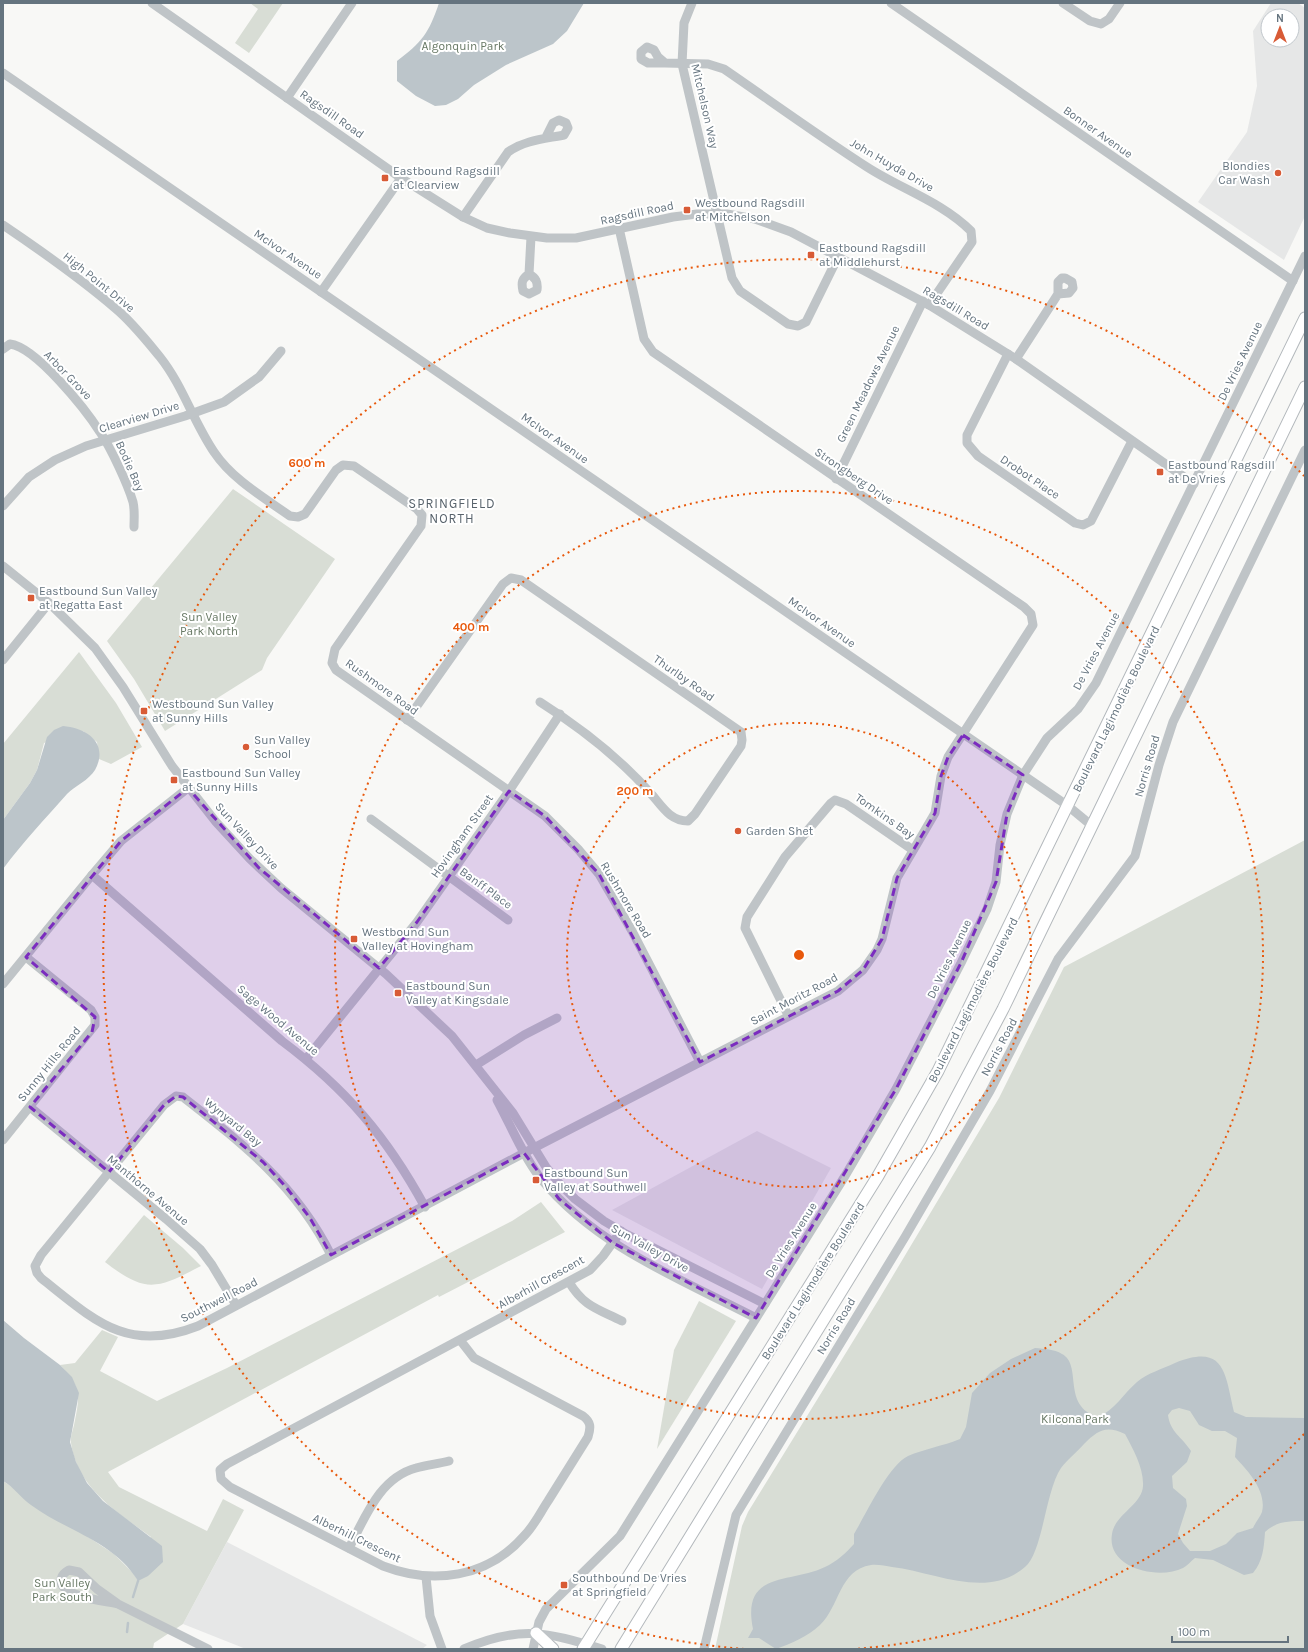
<svg xmlns="http://www.w3.org/2000/svg" width="1308" height="1652" viewBox="0 0 1308 1652" font-family="Karla,sans-serif">
<style>
.built{fill:#e6e7e7;fill-rule:evenodd}
.green{fill:#d8ddd5}
.water{fill:#bcc5ca;fill-rule:evenodd}
.lines{fill:none;stroke-linecap:round;stroke-linejoin:round}
.stream{stroke:#bcc5ca;stroke-width:2.5}
.major-casing{stroke:#b3b8bc;stroke-width:13}
.minor{stroke:#bfc4c7;stroke-width:9}
.major{stroke:#fff;stroke-width:11}
.marked{fill:#7b2cbf;fill-opacity:0.2;stroke:#7b2cbf;stroke-width:3;stroke-dasharray:8 5;stroke-linejoin:round}
.ring{fill:none;stroke:#e8590c;stroke-width:2;stroke-dasharray:2 4}
.poi-dot{fill:#d85b36;stroke:#fff;stroke-width:1.5}
.labels{text-anchor:middle;stroke-width:4;stroke-linejoin:round;paint-order:stroke}
.park-label{font-size:12px;fill:#677864;stroke:#fff}
.street-label{font-size:12px;fill:#65747f;stroke:#fff}
.poi-label{font-size:12px;fill:#65747f;stroke:#fff;text-anchor:start}
.neighbourhood-label{font-size:13px;letter-spacing:1px;fill:#57626b;stroke:#fff}
.centre{fill:#e8590c;stroke:#fff;stroke-width:2}
.ring-label{font-size:12px;text-anchor:middle;font-weight:bold;fill:#e8590c;stroke:#fff;stroke-width:4;stroke-linejoin:round;paint-order:stroke}
</style>
<rect width="100%" height="100%" fill="#f8f8f6"/>
<!-- built -->
<g class="built">
<path d="M1271,3H1298L1305,8V216L1284,260L1198,202L1247,132L1257,86L1253,31ZM1268,16H1292V40H1268Z"/>
<path d="M757,1131L831,1168L762,1289L612,1210Z"/>
<path d="M227,1542L427,1645L422,1649H246L183,1624Z"/>
</g>
<!-- green -->
<g class="green">
<path d="M250,3H283L249,53L235,43L258,9Z"/>
<path d="M233,489L335,559L267,658L262,670L165,731L134,679L107,641Z"/>
<path d="M79,652L116,703L142,747L111,764L99,759L97,742L83,731L44,743L37,770L30,783L3,820V744Z"/>
<path d="M1305,840V1649H715L742,1526L748,1512L879,1299L999,1098L1064,967Z"/>
<path d="M541,1202L565,1232L439,1297L438,1295L108,1472L119,1487L207,1531L223,1499L244,1510L183,1624L154,1643L153,1649H3V1481L114,1554L134,1574L138,1581L151,1537C118,1513 77,1488 71,1443C70,1437 73,1430 74,1425C80,1395 82,1388 60,1365L75,1363L102,1330L118,1337L100,1371L157,1401L227,1368L512,1221Z"/>
<path d="M144,1215L183,1248L201,1266C157,1289 146,1294 105,1262Z"/>
<path d="M699,1301L736,1321L657,1449L674,1350Z"/>
</g>
<!-- water -->
<g class="water">
<path d="M439,3H584L567,31L553,44L506,65L474,85L458,99L446,105L435,106L416,96L397,81V61C422,42 429,33 439,3Z"/>
<path d="M63,726C88,728 109,744 95,770C89,780 75,786 67,794C45,819 23,842 3,869V820L30,783L37,770L47,737L54,730Z"/>
<path d="M3,1320L24,1338L60,1365L72,1377L79,1393L70,1442L76,1462L87,1483L103,1501L162,1546L163,1562L148,1576L138,1581C114,1541 66,1531 31,1505C21,1498 14,1487 3,1481Z"/>
<path d="M1035,1348C1044,1349 1054,1349 1062,1354C1083,1365 1061,1406 1098,1417C1115,1410 1123,1394 1137,1382C1148,1373 1162,1369 1175,1363C1225,1343 1225,1373 1234,1412L1246,1417L1305,1418V1521C1289,1521 1277,1521 1265,1532C1264,1547 1263,1561 1253,1573L1244,1575L1213,1560L1195,1558C1191,1561 1187,1566 1183,1568C1159,1580 1106,1569 1112,1534C1115,1514 1142,1505 1143,1486C1144,1468 1133,1449 1125,1434C1106,1425 1098,1430 1084,1444C1077,1452 1067,1460 1061,1468C1045,1492 1043,1552 1025,1567C987,1600 935,1572 892,1567C886,1566 877,1564 871,1565C839,1570 840,1606 820,1625C807,1637 792,1643 776,1649L759,1638H748L753,1629C741,1570 790,1584 825,1567C836,1562 846,1553 854,1544V1534C866,1514 888,1466 908,1456C924,1449 943,1446 960,1439L966,1427L972,1393L990,1373L1011,1359ZM1179,1408L1190,1411L1199,1425L1212,1431H1225L1237,1438L1235,1457C1248,1471 1267,1491 1262,1512C1260,1517 1255,1523 1253,1528L1237,1533L1226,1544L1210,1551H1190L1183,1543L1178,1534L1187,1506L1186,1499L1173,1488L1172,1476L1187,1462L1191,1451C1182,1437 1170,1432 1168,1415L1172,1410Z"/>
</g>
<g class="lines">
<!-- stream -->
<g class="stream">
<path d="M133,1597L138,1581"/>
<path d="M127,1632L128,1623"/>
</g>
<defs>
<g id="major">
<path d="M536,1633L553,1649"/>
<path d="M583,1649L878,1176L938,1071L1305,318"/>
<path d="M621,1649L930,1147L1003,1009L1305,387"/>
</g>
</defs>
<!-- major casing -->
<use href="#major" class="major-casing"/>
<!-- minor -->
<g class="minor">
<path d="M152,3L401,178L463,217L487,228L510,233L547,238H576L673,217L697,214H727L755,219L791,232L929,305L1016,359L1194,484"/>
<path d="M692,3L684,23L682,64L732,278L740,291L788,324L798,326L806,322L838,257"/>
<path d="M891,3L1293,281"/>
<path d="M1063,3L1090,21L1101,24L1109,19L1120,3"/>
<path d="M665,63H648L641,59V52L647,47L654,50L658,57L665,63L708,64L724,69C772,102 819,136 867,167C901,189 942,202 971,231L972,242L929,305"/>
<path d="M3,73L1023,775L1068,806L1091,825"/>
<path d="M287,98L352,3"/>
<path d="M463,217L508,152C525,140 544,139 564,135L568,128L566,123L559,120L553,123L546,137"/>
<path d="M3,225C40,250 81,279 115,308C132,322 146,340 160,357C183,386 193,421 214,452C232,479 263,497 290,516L298,517L305,514L336,470L343,465L354,466L417,509L422,515L421,526L335,649L332,663L336,670L545,816L578,849L599,874L632,931L700,1062"/>
<path d="M529,274C522,279 521,282 523,291L529,294L537,290C538,282 536,278 529,274L531,237"/>
<path d="M321,292L401,178"/>
<path d="M3,349L10,344C36,347 86,410 100,432C111,448 128,485 133,502C135,510 134,519 134,527"/>
<path d="M1008,354L967,435V443L978,456L1075,523L1083,525L1091,521L1132,441"/>
<path d="M1016,359L1058,294V282L1062,278H1065L1072,282L1073,288L1069,293L1058,294"/>
<path d="M836,479L923,301"/>
<path d="M3,506L29,477L55,460L86,446L185,416L224,402L259,377L281,351"/>
<path d="M3,566L49,603L95,648L123,687L172,766L216,822L250,859L281,888L386,974L452,1036L513,1113L546,1167L559,1183L575,1199L604,1221L626,1234L765,1304"/>
<path d="M3,660L49,603"/>
<path d="M407,720L503,584L511,578L521,580L741,732L742,740L741,746L695,814L688,821C671,821 663,808 653,796C621,759 581,728 540,702"/>
<path d="M371,819L508,920"/>
<path d="M92,875L282,1041C346,1089 387,1137 425,1207"/>
<path d="M3,984L92,875L121,841L188,788"/>
<path d="M788,1015L745,928L747,917L785,857L831,803L835,800L846,804L913,850"/>
<path d="M306,1059L417,922L509,791L560,714"/>
<path d="M476,1065L524,1035L557,1018"/>
<path d="M497,1100C511,1126 523,1156 541,1179C597,1247 681,1279 756,1318"/>
<path d="M30,1107L166,1219L200,1249L212,1265L236,1305"/>
<path d="M3,1140L95,1025V1017L91,1010L26,957"/>
<path d="M331,1255C296,1185 243,1144 183,1097L176,1096L164,1105L41,1255L35,1266L37,1273L41,1278C94,1320 127,1354 198,1326L524,1153L838,991L863,970L877,950L882,939L897,878L935,813L941,776L948,757L1033,625L1031,614L1024,607L653,352L644,339L619,228"/>
<path d="M569,1282C584,1307 598,1309 622,1321"/>
<path d="M460,1340L474,1358L583,1416C591,1422 591,1427 588,1437C575,1458 561,1480 548,1501C540,1513 534,1526 524,1536C487,1578 433,1585 383,1566L230,1487L221,1479L220,1470L227,1464L590,1270L603,1256L621,1231"/>
<path d="M349,1548C365,1518 379,1478 416,1468C426,1465 438,1464 449,1461"/>
<path d="M426,1577L430,1616L442,1649"/>
<path d="M118,1604C106,1601 58,1597 61,1579C62,1575 65,1572 69,1570L79,1572L97,1589L118,1604L208,1649"/>
<path d="M464,1649C520,1625 546,1632 602,1649"/>
<path d="M533,1649L539,1622L546,1609L620,1536L845,1176L896,1089L961,963L987,909L996,882L1000,845L1007,814L1023,775L1047,738L1078,709L1096,683L1305,256"/>
<path d="M704,1649L736,1515L905,1237L990,1091L1058,959L1135,856L1159,765L1173,722L1305,450"/>
</g>
<!-- major -->
<use href="#major" class="major"/>
</g>
<!-- marked area -->
<path class="marked" d="M963,735L1023,775L1007,814L996,882L961,963L896,1089L756,1318L613,1243L559,1199L524,1153L331,1255L310,1218L286,1187L263,1162L183,1097L176,1096L164,1105L109,1172L30,1107L92,1032L95,1017L26,957L121,841L188,788L259,868L379,968L417,922L509,791L545,816L599,874L700,1062L838,991L863,970L882,939L897,878L935,813L941,776L948,757Z"/>
<!-- distance rings -->
<g class="ring">
<circle cx="799" cy="955" r="232"/>
<circle cx="799" cy="955" r="464"/>
<path d="M1304 1434A696 696 0 0 1 854 1649M744 1649A696 696 0 1 1 1304 476"/>
</g>
<!-- markers -->
<g class="poi-dot">
<circle cx="1278" cy="173" r="4"/>
<rect x="381" y="174" width="8" height="8" rx="2"/>
<rect x="683" y="206" width="8" height="8" rx="2"/>
<rect x="807" y="251" width="8" height="8" rx="2"/>
<rect x="1156" y="468" width="8" height="8" rx="2"/>
<rect x="27" y="594" width="8" height="8" rx="2"/>
<rect x="140" y="707" width="8" height="8" rx="2"/>
<circle cx="246" cy="747" r="4"/>
<rect x="170" y="776" width="8" height="8" rx="2"/>
<circle cx="738" cy="831" r="4"/>
<rect x="350" y="935" width="8" height="8" rx="2"/>
<rect x="394" y="989" width="8" height="8" rx="2"/>
<rect x="532" y="1176" width="8" height="8" rx="2"/>
<rect x="560" y="1581" width="8" height="8" rx="2"/>
</g>
<g class="labels">
<!-- park labels -->
<g class="park-label">
<text x="463" y="50">Algonquin Park</text>
<text x="209" y="621">Sun Valley<tspan x="209" dy="14">Park North</tspan></text>
<text x="1075" y="1423">Kilcona Park</text>
<text x="62" y="1587">Sun Valley<tspan x="62" dy="14">Park South</tspan></text>
</g>
<!-- street labels -->
<g class="street-label">
<text transform="translate(705 106) rotate(77)" y="4">Mitchelson Way</text>
<text transform="translate(332 114) rotate(35)" y="4">Ragsdill Road</text>
<text transform="translate(1098 132) rotate(35)" y="4">Bonner Avenue</text>
<text transform="translate(892 165) rotate(30)" y="4">John Huyda Drive</text>
<text transform="translate(637 213) rotate(-12)" y="4">Ragsdill Road</text>
<text transform="translate(288 254) rotate(34)" y="4">McIvor Avenue</text>
<text transform="translate(99 282) rotate(39)" y="4">High Point Drive</text>
<text transform="translate(956 308) rotate(31)" y="4">Ragsdill Road</text>
<text transform="translate(1240 361) rotate(-64)" y="4">De Vries Avenue</text>
<text transform="translate(68 375) rotate(46)" y="4">Arbor Grove</text>
<text transform="translate(868 384) rotate(-64)" y="4">Green Meadows Avenue</text>
<text transform="translate(139 417) rotate(-17)" y="4">Clearview Drive</text>
<text transform="translate(555 438) rotate(35)" y="4">McIvor Avenue</text>
<text transform="translate(130 466) rotate(66)" y="4">Bodie Bay</text>
<text transform="translate(854 476) rotate(34)" y="4">Strongberg Drive</text>
<text transform="translate(1030 477) rotate(34)" y="4">Drobot Place</text>
<text transform="translate(822 622) rotate(35)" y="4">McIvor Avenue</text>
<text transform="translate(1096 651) rotate(-62)" y="4">De Vries Avenue</text>
<text transform="translate(684 678) rotate(35)" y="4">Thurlby Road</text>
<text transform="translate(382 687) rotate(36)" y="4">Rushmore Road</text>
<text transform="translate(1116 709) rotate(-64)" y="4">Boulevard Lagimodière Boulevard</text>
<text transform="translate(1147 766) rotate(-74)" y="4">Norris Road</text>
<text transform="translate(885 816) rotate(35)" y="4">Tomkins Bay</text>
<text transform="translate(247 836) rotate(47)" y="4">Sun Valley Drive</text>
<text transform="translate(462 836) rotate(-55)" y="4">Hovingham Street</text>
<text transform="translate(486 888) rotate(36)" y="4">Banff Place</text>
<text transform="translate(626 900) rotate(59)" y="4">Rushmore Road</text>
<text transform="translate(949 959) rotate(-64)" y="4">De Vries Avenue</text>
<text transform="translate(794 999) rotate(-28)" y="4">Saint Moritz Road</text>
<text transform="translate(973 1000) rotate(-63)" y="4">Boulevard Lagimodière Boulevard</text>
<text transform="translate(278 1020) rotate(40)" y="4">Sage Wood Avenue</text>
<text transform="translate(999 1047) rotate(-62)" y="4">Norris Road</text>
<text transform="translate(49 1064) rotate(-51)" y="4">Sunny Hills Road</text>
<text transform="translate(233 1122) rotate(39)" y="4">Wynyard Bay</text>
<text transform="translate(148 1190) rotate(40)" y="4">Manthorne Avenue</text>
<text transform="translate(791 1240) rotate(-58)" y="4">De Vries Avenue</text>
<text transform="translate(650 1248) rotate(29)" y="4">Sun Valley Drive</text>
<text transform="translate(813 1281) rotate(-58)" y="4">Boulevard Lagimodière Boulevard</text>
<text transform="translate(541 1282) rotate(-29)" y="4">Alberhill Crescent</text>
<text transform="translate(219 1300) rotate(-27)" y="4">Southwell Road</text>
<text transform="translate(836 1326) rotate(-59)" y="4">Norris Road</text>
<text transform="translate(357 1538) rotate(26)" y="4">Alberhill Crescent</text>
</g>
<!-- poi labels -->
<g class="poi-label">
<text x="1270" y="170" text-anchor="end">Blondies<tspan x="1270" dy="14">Car Wash</tspan></text>
<text x="393" y="175">Eastbound Ragsdill<tspan x="393" dy="14">at Clearview</tspan></text>
<text x="695" y="207">Westbound Ragsdill<tspan x="695" dy="14">at Mitchelson</tspan></text>
<text x="819" y="252">Eastbound Ragsdill<tspan x="819" dy="14">at Middlehurst</tspan></text>
<text x="1168" y="469">Eastbound Ragsdill<tspan x="1168" dy="14">at De Vries</tspan></text>
<text x="39" y="595">Eastbound Sun Valley<tspan x="39" dy="14">at Regatta East</tspan></text>
<text x="152" y="708">Westbound Sun Valley<tspan x="152" dy="14">at Sunny Hills</tspan></text>
<text x="254" y="744">Sun Valley<tspan x="254" dy="14">School</tspan></text>
<text x="182" y="777">Eastbound Sun Valley<tspan x="182" dy="14">at Sunny Hills</tspan></text>
<text x="746" y="835">Garden Shet</text>
<text x="362" y="936">Westbound Sun<tspan x="362" dy="14">Valley at Hovingham</tspan></text>
<text x="406" y="990">Eastbound Sun<tspan x="406" dy="14">Valley at Kingsdale</tspan></text>
<text x="544" y="1177">Eastbound Sun<tspan x="544" dy="14">Valley at Southwell</tspan></text>
<text x="572" y="1582">Southbound De Vries<tspan x="572" dy="14">at Springfield</tspan></text>
</g>
<!-- neighbourhood labels -->
<g class="neighbourhood-label">
<text x="452" y="508">SPRINGFIELD<tspan x="452" dy="15">NORTH</tspan></text>
</g>
</g>
<circle cx="799" cy="955" r="6" class="centre"/>
<g class="ring-label">
<text x="307" y="467">600 m</text>
<text x="471" y="631">400 m</text>
<text x="635" y="795">200 m</text>
</g>
<!-- border -->
<rect width="1308" height="1652" fill="none" stroke="#65747f" stroke-width="8"/>
<!-- north arrow -->
<g transform="translate(1280 28)"><circle r="19" fill="#ffffff" stroke="#c1c7cc"/>
<path d="M0-3L7 15L0 10L-7 15Z" fill="#d85b36"/>
<text y="-6" font-size="11" font-weight="bold" text-anchor="middle" fill="#65747f">N</text>
</g>
<!-- scale -->
<path d="M1172 1636v6h116v-6" fill="none" stroke="#65747f" stroke-width="2"/>
<text x="1178" y="1636" font-size="12" fill="#65747f" stroke="#ffffff" stroke-width="3" paint-order="stroke">100 m</text>
</svg>
